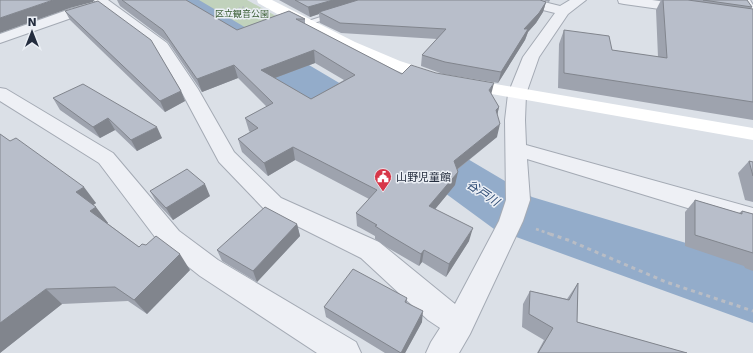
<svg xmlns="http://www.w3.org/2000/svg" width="753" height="353" viewBox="0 0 753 353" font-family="'DejaVu Sans','Noto Sans JP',sans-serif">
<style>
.green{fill:#c1d2bc}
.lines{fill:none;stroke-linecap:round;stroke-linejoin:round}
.river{fill:#93acca;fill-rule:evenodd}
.lane-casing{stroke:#a4aab4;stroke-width:2}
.street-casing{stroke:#a4aab4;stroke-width:2}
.path-far2{stroke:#b9bdc5;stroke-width:1.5;stroke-dasharray:2 2;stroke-linecap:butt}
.path-far1{stroke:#b9bdc5;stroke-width:2.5;stroke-dasharray:3 3;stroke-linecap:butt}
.path{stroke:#b9bdc5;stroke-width:3;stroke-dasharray:4 4;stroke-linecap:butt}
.lane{fill:#eef0f5;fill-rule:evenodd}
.street{fill:#eef0f5;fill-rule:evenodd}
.secondary{fill:#fff;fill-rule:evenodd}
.wall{fill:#9ea3ae;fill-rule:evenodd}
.shaded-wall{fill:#81858d}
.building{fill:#b8beca;stroke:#81858d;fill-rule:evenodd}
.labels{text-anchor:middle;stroke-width:3;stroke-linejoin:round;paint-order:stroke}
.far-park-label{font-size:9px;fill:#375b31;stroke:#ebeff5}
.poi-label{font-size:11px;fill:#242d3e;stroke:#ebeff5;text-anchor:start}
.water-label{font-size:12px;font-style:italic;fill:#2c4a74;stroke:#ebeff5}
</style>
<rect width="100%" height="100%" fill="#dbe0e7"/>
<!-- green -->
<path class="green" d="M190,0H247L276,16L241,30Z"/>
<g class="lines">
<!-- river -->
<path class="river" d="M162,0H199L532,197L753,263V323L494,229L419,174L166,7Z"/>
<defs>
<g id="lane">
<path d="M742,0H750L753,5V13H750Z"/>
<path d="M336,12L340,14L339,16L306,25L302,23Z"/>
</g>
<g id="street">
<path d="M94,0H108L167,43L198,89L234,152L281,198L379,242L455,304L499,221L506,200L505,120L508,94L523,57L555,13L515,3L514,0H536L560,6L570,0H586L568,14L539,57L526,94L525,120L526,145L753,208V228L527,159L530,200L523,221L470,334L459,353H426L431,342L440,328L428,320L361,258L265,210L219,162L180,89L156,49L102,8L101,10L80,15L0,43V34L70,9L96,3Z"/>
<path d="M618,0H652L688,5L693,6L695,9L693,12L688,13L624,4L619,3Z"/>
<path d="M0,88L6,89L113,153L179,231L218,260L356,342L361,353H317L200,276L161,245L99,163L0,101Z"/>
</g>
</defs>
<!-- lane casing -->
<use href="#lane" class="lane-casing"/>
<!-- street casing -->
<use href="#street" class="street-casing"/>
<!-- path-far2 -->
<path class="path-far2" d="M223,13L244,7"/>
<!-- path-far1 -->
<path class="path-far1" d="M536,229L553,235"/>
<!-- path -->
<path class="path" d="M550,234L568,240L666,282L753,311"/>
<!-- lane -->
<use href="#lane" class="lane"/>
<!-- street -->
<use href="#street" class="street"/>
<!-- secondary -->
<path class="secondary" d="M257,0H272L355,42L400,61L443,75L753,128V140L435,84C372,64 315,36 258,3Z"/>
</g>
<!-- wall -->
<g class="wall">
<path d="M117,0H186L237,30L289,11L305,19V24L402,74L491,94L499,107L497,115V137L457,170L455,185L435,209L469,241L446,277L422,262L419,266L388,248L375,239V236L357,226L356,213L369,199L295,160L268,176L242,152L238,139L250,132L249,131L245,118L267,107L238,78L202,92L168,42L120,6ZM315,63L344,80L311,99L275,78Z"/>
<path d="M279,0H540L546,2L543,12L536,23L528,32L525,40L498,83L443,74L421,66L422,55L437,39L341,33L320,23L319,14L310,17Z"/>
<path d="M542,0H550L549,2Z"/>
<path d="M661,0H747L752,7L751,9H753V120L558,88L559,44L564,30L612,50L658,57L656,10Z"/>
<path d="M65,11L181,91L185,101L165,112L70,20Z"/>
<path d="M53,98L162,138L137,151L115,130L100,138L60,110Z"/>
<path d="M0,134L96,203L93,205L108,223H107L139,247L190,270L147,314L128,301L62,304L0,353Z"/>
<path d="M749,161L753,162V202L745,200L738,173Z"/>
<path d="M150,191L210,196L173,220L157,203Z"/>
<path d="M695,200L739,213L742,211L753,214V271L745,268L744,266L685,246V212Z"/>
<path d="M297,224L300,236L257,282L222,261L217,250Z"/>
<path d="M578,283L577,322L687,353H537L544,340L522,327L523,304L530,291L567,299Z"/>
<path d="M407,298V303L422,322L405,353H385L326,317L324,307Z"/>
</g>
<!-- shaded-wall -->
<g class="shaded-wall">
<path d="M53,0H94L93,2L70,8L0,33V18Z"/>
<path d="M333,0H367L319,12V14L310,17L308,7Z"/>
<path d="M546,2L543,12L536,23L528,32L525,40L498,83L501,72L524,29Z"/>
<path d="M314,50L315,63L264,82L261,70Z"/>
<path d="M234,65L238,78L202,92L197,79Z"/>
<path d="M494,83L491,95L489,90Z"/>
<path d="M181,91L185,101L165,112L160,101Z"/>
<path d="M499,107L496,120V110Z"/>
<path d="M108,118L115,130L100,138L93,127Z"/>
<path d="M500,124L497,137L451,174L454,161Z"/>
<path d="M157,127L162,138L137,151L131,140Z"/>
<path d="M293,147L295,160L268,176L264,163Z"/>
<path d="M458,172L455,185L427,219L429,206Z"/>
<path d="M205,184L210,196L173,220L166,208Z"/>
<path d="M84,187L96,203L89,208L76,192Z"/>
<path d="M96,207L108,223L103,227L90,211Z"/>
<path d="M297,224L300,236L257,282L253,271Z"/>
<path d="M473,228L469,241L446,277L449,264Z"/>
<path d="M424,250L422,262L419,266L421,254Z"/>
<path d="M180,254L190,270L147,314L134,300Z"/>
<path d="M46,289L62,304L0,353V323Z"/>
<path d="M423,311L422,322L405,353H401Z"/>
</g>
<!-- building -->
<g class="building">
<path d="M0,0H53L0,18Z"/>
<path d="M122,0H186L237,30L289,11L305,19H296L402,74L411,65L436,73L494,83L489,90L499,107L496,110L500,124L454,161L458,172L429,206L473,228L449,264L424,250L421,254L389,235L375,226L377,225L356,213L377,190L293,147L264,163L238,139L258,128L245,118L273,103L234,65L197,79L163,30ZM314,50L355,75L311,99L261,70Z"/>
<path d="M295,0H333L308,7Z"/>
<path d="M358,0H540L546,2L539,13L524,29H528L501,72L445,62L422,55L446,29L340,23L319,12Z"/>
<path d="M663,0H688L753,9V102L564,73V30L609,36L612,50L667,58Z"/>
<path d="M703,0H747L752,7Z"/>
<path d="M98,1L151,40L181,91L160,101L65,11Z"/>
<path d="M83,84L157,127L131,140L108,118L93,127L53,98Z"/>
<path d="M0,134L10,141L16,138L84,187L76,192L96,207L90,211L139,247L142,244L146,245L156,236L180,254L134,300L115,287L46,289L0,323Z"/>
<path d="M749,161L753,162V176Z"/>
<path d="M187,169L205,184L166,208L150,191Z"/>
<path d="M695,200L742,214V211L753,214V253L695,235Z"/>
<path d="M265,207L297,224L253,271L217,250Z"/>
<path d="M353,269L407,298L405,302L423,311L401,353L324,307Z"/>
<path d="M578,283L577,322L687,353H538L553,328L529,314L530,291L569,300Z"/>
</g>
<!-- icons -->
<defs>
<symbol id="civic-pin" viewBox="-11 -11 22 30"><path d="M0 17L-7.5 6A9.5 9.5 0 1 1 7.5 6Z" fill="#d73648" stroke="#ebeff5"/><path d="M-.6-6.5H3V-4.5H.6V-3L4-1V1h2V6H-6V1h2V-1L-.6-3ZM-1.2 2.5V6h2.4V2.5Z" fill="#fff"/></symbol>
</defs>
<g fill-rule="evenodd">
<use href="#civic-pin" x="373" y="167" width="20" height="27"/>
</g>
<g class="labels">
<!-- far-park labels -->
<g class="far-park-label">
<text x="242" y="17">区立観音公園</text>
</g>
<!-- poi labels -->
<g class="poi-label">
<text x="396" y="181">山野児童館</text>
</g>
<!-- water labels -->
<g class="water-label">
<text transform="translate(483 193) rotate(34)" y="4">谷戸川</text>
</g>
</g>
<!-- north arrow -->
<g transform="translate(32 32)" stroke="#ebeff5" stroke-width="3" paint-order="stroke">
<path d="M0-3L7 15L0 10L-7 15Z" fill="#242d3e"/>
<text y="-6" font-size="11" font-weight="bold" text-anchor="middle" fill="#242d3e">N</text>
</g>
</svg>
